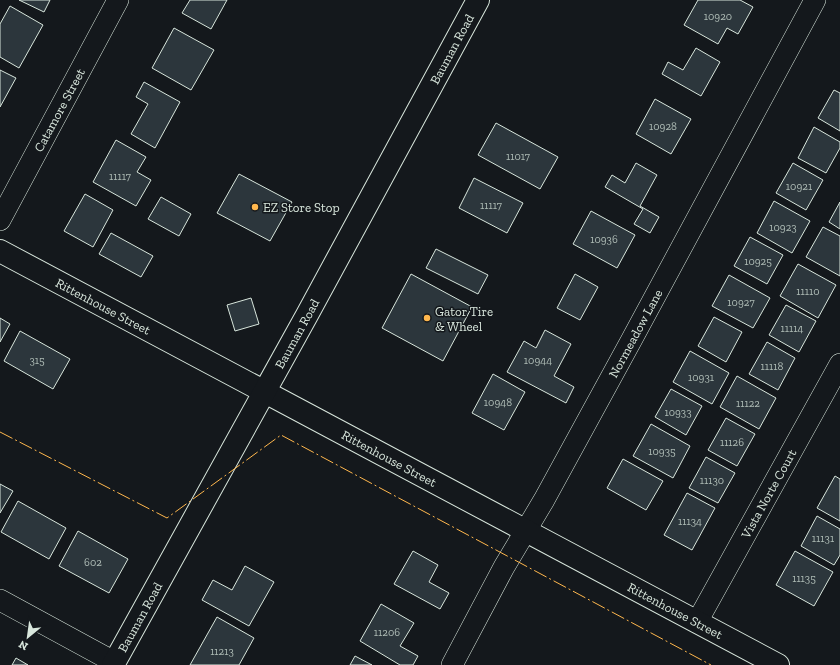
<svg xmlns="http://www.w3.org/2000/svg" width="840" height="665" viewBox="0 0 840 665" font-family="'Zilla Slab',serif">
<style>
.building{fill:#2c363c;stroke:#d8e6dc}
.lines{fill:none;stroke-linecap:round;stroke-linejoin:round}
.street-casing{stroke:#d8e6dc;stroke-width:22}
.secondary-casing{stroke:#d8e6dc;stroke-width:24}
.street{stroke:#14181c;stroke-width:21}
.secondary{stroke:#14181c;stroke-width:22}
.power{stroke:#ffb74d;stroke-width:1;stroke-dasharray:14 3 2 3;stroke-linecap:butt}
.poi-dot{fill:#ffb74d;stroke:#14181c;stroke-width:1.5}
.labels{text-anchor:middle;stroke-width:3;stroke-linejoin:round;paint-order:stroke}
.number-label{font-size:11px;fill:#adbab4}
.street-label{font-size:13px;fill:#d8e6dc;stroke:#14181c}
.poi-label{font-size:13px;fill:#d8e6dc;stroke:#14181c;text-anchor:start}
</style>
<rect width="100%" height="100%" fill="#14181c"/>
<!-- building -->
<g class="building">
<path d="M19,0H50L44,12Z"/>
<path d="M190,0H227L211,29L182,13Z"/>
<path d="M698,0H740L753,7L738,34L727,28L718,44L684,25Z"/>
<path d="M10,6L43,25L19,68L0,57V24Z"/>
<path d="M174,28L214,50L191,90L152,68Z"/>
<path d="M696,48L720,62L701,96L662,74L668,62L683,70Z"/>
<path d="M0,70L16,78L0,107Z"/>
<path d="M144,82L180,102L155,148L131,134L148,104L136,97Z"/>
<path d="M834,90L840,93V131L818,118Z"/>
<path d="M655,99L691,119L671,154L636,134Z"/>
<path d="M496,123L558,157L540,189L478,155Z"/>
<path d="M814,127L840,142V148L826,173L798,158Z"/>
<path d="M116,140L146,157L137,172L151,180L136,206L93,182Z"/>
<path d="M636,163L657,175L640,206L659,217L650,233L634,224L643,209L605,187L612,175L625,183Z"/>
<path d="M793,163L823,180L806,210L776,193Z"/>
<path d="M239,174L292,202L270,241L217,213Z"/>
<path d="M474,178L523,203L507,233L459,208Z"/>
<path d="M85,194L113,210L93,247L64,231Z"/>
<path d="M161,197L191,214L179,236L148,219Z"/>
<path d="M774,201L810,221L792,253L757,233Z"/>
<path d="M840,202V229L829,222Z"/>
<path d="M591,211L635,235L617,268L573,244Z"/>
<path d="M823,227L840,236V276L806,257Z"/>
<path d="M111,233L153,256L141,277L99,254Z"/>
<path d="M750,237L783,255L767,284L734,266Z"/>
<path d="M436,249L488,275L478,294L426,268Z"/>
<path d="M798,264L836,285L818,318L780,296Z"/>
<path d="M411,274L472,307L443,361L382,328Z"/>
<path d="M575,274L598,287L580,320L557,308Z"/>
<path d="M729,275L770,298L753,328L712,306Z"/>
<path d="M251,298L259,324L235,331L227,305Z"/>
<path d="M786,305L816,321L799,352L769,335Z"/>
<path d="M714,317L742,332L726,362L698,346Z"/>
<path d="M0,318L10,324L0,342Z"/>
<path d="M545,330L571,344L554,376L574,387L566,403L507,372L524,341L536,348Z"/>
<path d="M20,331L70,359L53,389L4,361Z"/>
<path d="M767,342L795,358L778,390L749,374Z"/>
<path d="M690,351L729,373L712,404L673,382Z"/>
<path d="M493,374L525,392L504,430L472,413Z"/>
<path d="M737,376L776,398L759,429L720,407Z"/>
<path d="M671,389L702,406L686,435L655,417Z"/>
<path d="M726,418L755,434L737,466L708,450Z"/>
<path d="M651,424L690,446L673,478L633,456Z"/>
<path d="M706,457L735,473L718,503L689,488Z"/>
<path d="M623,459L663,481L646,510L607,488Z"/>
<path d="M835,476L840,479V521L817,508Z"/>
<path d="M0,484L13,491L0,513Z"/>
<path d="M687,493L715,508L692,550L664,535Z"/>
<path d="M18,501L66,528L49,559L1,532Z"/>
<path d="M817,516L840,529V555L834,565L801,546Z"/>
<path d="M78,531L128,559L109,593L59,566Z"/>
<path d="M413,551L438,565L429,582L449,593L440,609L394,584Z"/>
<path d="M795,551L833,572L814,606L776,585Z"/>
<path d="M245,566L274,582L249,626L202,600L213,580L232,590Z"/>
<path d="M381,604L414,623L400,646L418,656L413,665H400L360,641Z"/>
<path d="M217,617L254,638L239,665H190Z"/>
<path d="M355,656L372,665H350Z"/>
<path d="M16,658L28,665H12Z"/>
</g>
<g class="lines">
<defs>
<g id="street">
<path id="s1" d="M0,220L118,0"/>
<path d="M0,600L114,662"/>
<path id="s2" d="M697,622L840,364"/>
<path id="s3" d="M452,665L504,567L544,500L632,339L815,0"/>
</g>
<g id="secondary">
<path id="s4" d="M0,251L778,665"/>
<path id="s5" d="M113,665L307,315L478,0"/>
</g>
</defs>
<!-- street casing -->
<use href="#street" class="street-casing"/>
<!-- secondary casing -->
<use href="#secondary" class="secondary-casing"/>
<!-- street -->
<use href="#street" class="street"/>
<!-- secondary -->
<use href="#secondary" class="secondary"/>
<!-- power -->
<path class="power" d="M0,432L167,518L281,435L711,665"/>
</g>
<!-- markers -->
<g class="poi-dot">
<circle cx="255" cy="207" r="4"/>
<circle cx="427" cy="318" r="4"/>
</g>
<g class="labels">
<!-- number labels -->
<g class="number-label">
<text x="718" y="20">10920</text>
<text x="663" y="130">10928</text>
<text x="518" y="160">11017</text>
<text x="120" y="180">11117</text>
<text x="799" y="190">10921</text>
<text x="491" y="209">11117</text>
<text x="783" y="231">10923</text>
<text x="604" y="243">10936</text>
<text x="758" y="265">10925</text>
<text x="808" y="295">11110</text>
<text x="741" y="306">10927</text>
<text x="792" y="332">11114</text>
<text x="37" y="364">315</text>
<text x="538" y="364">10944</text>
<text x="772" y="370">11118</text>
<text x="701" y="381">10931</text>
<text x="498" y="406">10948</text>
<text x="748" y="407">11122</text>
<text x="678" y="416">10933</text>
<text x="732" y="446">11126</text>
<text x="662" y="455">10935</text>
<text x="712" y="484">11130</text>
<text x="690" y="525">11134</text>
<text x="823" y="542">11131</text>
<text x="93" y="566">602</text>
<text x="804" y="582">11135</text>
<text x="387" y="636">11206</text>
<text x="222" y="655">11213</text>
</g>
<!-- street labels -->
<g class="street-label">
<text dy="5" stroke="none"><textPath href="#s5" startOffset="703">Bauman Road</textPath></text>
<text dy="5" stroke="none"><textPath href="#s1" startOffset="125">Catamore Street</textPath></text>
<text dy="5" stroke="none"><textPath href="#s4" startOffset="117">Rittenhouse Street</textPath></text>
<text dy="5" stroke="none"><textPath href="#s5" startOffset="379">Bauman Road</textPath></text>
<text dy="5" stroke="none"><textPath href="#s3" startOffset="379">Normeadow Lane</textPath></text>
<text dy="5" stroke="none"><textPath href="#s4" startOffset="441">Rittenhouse Street</textPath></text>
<text dy="5" stroke="none"><textPath href="#s2" startOffset="147">Vista Norte Court</textPath></text>
<text dy="5" stroke="none"><textPath href="#s4" startOffset="765">Rittenhouse Street</textPath></text>
<text dy="5" stroke="none"><textPath href="#s5" startOffset="55">Bauman Road</textPath></text>
</g>
<!-- poi labels -->
<g class="poi-label">
<text x="263" y="212">EZ Store Stop</text>
<text x="435" y="316">Gator Tire<tspan x="435" dy="15">&amp; Wheel</tspan></text>
</g>
</g>
<!-- north arrow -->
<g transform="translate(28 637) rotate(209)" stroke="#14181c" stroke-width="3" paint-order="stroke">
<path d="M0-3L7 15L0 10L-7 15Z" fill="#d8e6dc"/>
<text y="-6" font-size="11" font-weight="bold" text-anchor="middle" fill="#d8e6dc">N</text>
</g>
</svg>
